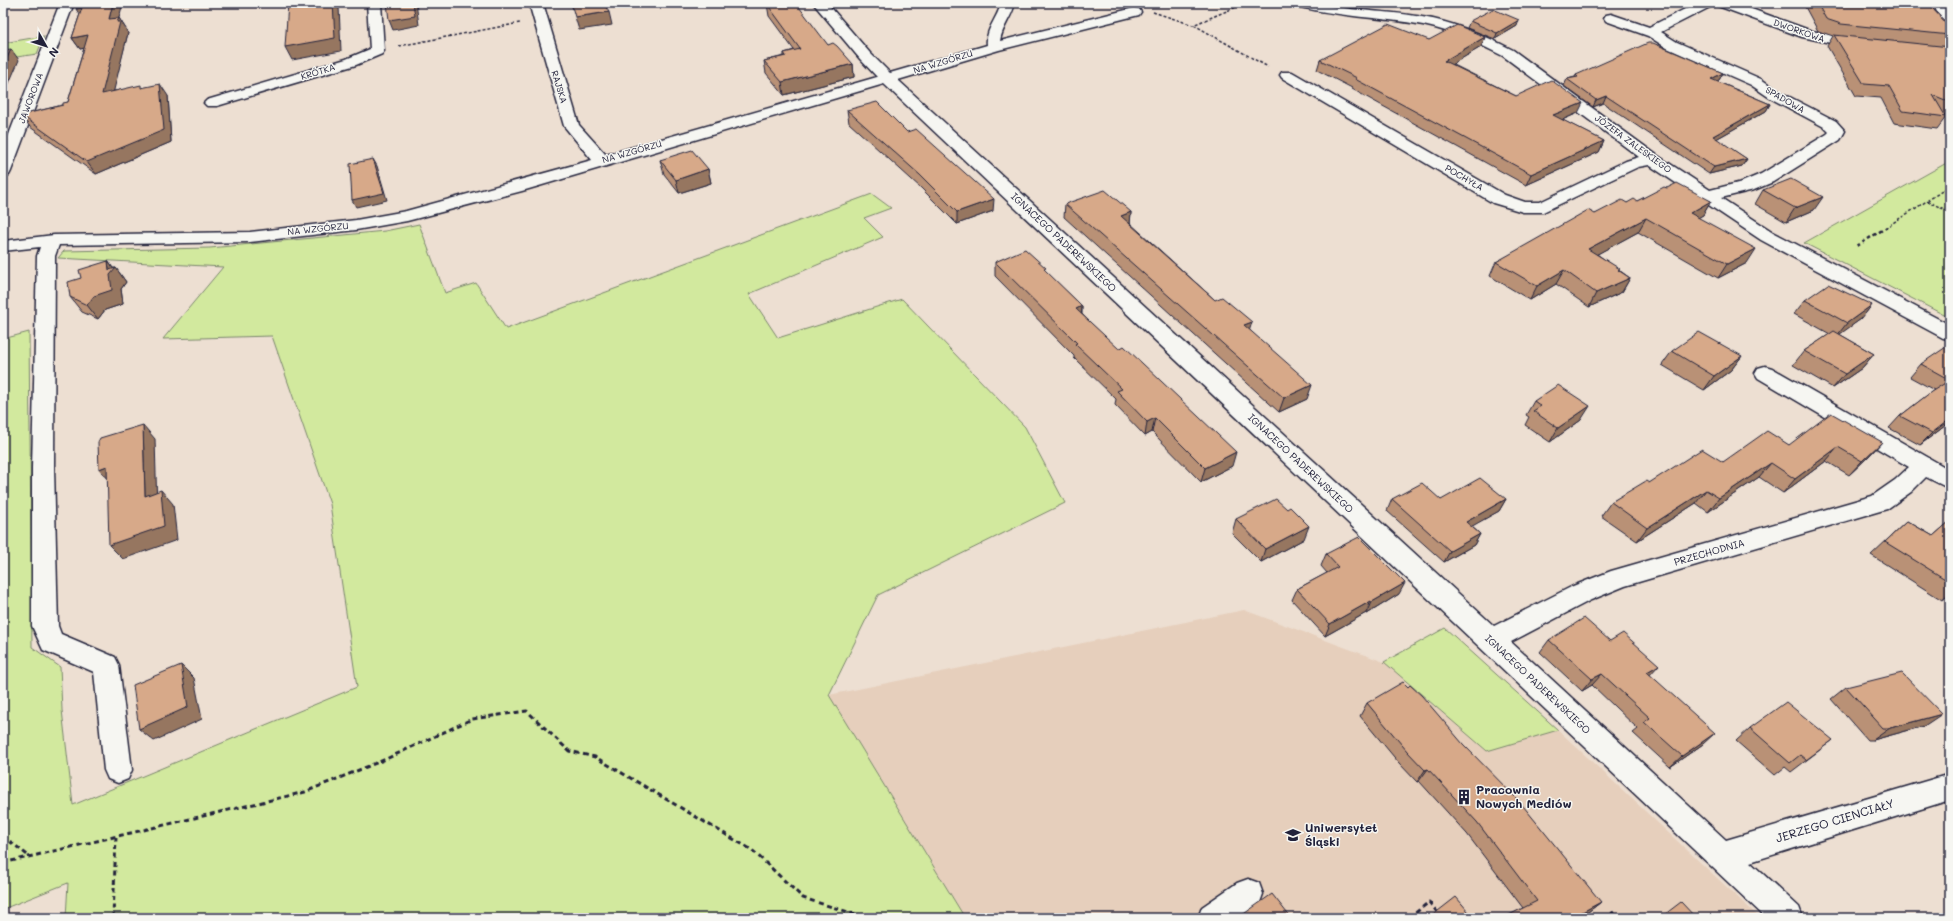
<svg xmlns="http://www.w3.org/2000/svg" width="1953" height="921" viewBox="0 0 1953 921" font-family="Mali,sans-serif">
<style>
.built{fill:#e6cfbc}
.green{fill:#d2e99e;stroke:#7a866c}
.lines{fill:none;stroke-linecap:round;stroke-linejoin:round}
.minor-casing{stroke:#22223b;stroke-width:3}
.path-far2{stroke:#22223b;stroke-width:1.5;stroke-dasharray:3 2;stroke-linecap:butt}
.path-far1{stroke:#22223b;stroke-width:2.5;stroke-dasharray:3.5 3;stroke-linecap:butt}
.path{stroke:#22223b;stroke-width:3;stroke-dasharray:5 3.5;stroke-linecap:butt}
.minor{fill:#f6f6f2;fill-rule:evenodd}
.wall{fill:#b99176;stroke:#22223b}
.shaded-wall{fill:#967660;stroke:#22223b}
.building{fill:#d7a989;stroke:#22223b}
.labels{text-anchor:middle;stroke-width:3;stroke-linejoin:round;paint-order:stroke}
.far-street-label{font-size:9px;fill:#22223b;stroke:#f6f6f2}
.street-label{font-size:10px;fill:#22223b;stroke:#f6f6f2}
.near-poi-label{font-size:12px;font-weight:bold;fill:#22223b;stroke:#f6f6f2;text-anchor:start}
.near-street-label{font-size:12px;fill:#22223b;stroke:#f6f6f2}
</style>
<rect width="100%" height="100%" fill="#eddfd2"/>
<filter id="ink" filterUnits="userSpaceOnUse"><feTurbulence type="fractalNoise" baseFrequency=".025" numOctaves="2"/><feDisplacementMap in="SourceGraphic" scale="8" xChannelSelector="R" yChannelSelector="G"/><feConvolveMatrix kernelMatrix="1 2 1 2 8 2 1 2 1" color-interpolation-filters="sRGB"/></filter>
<g filter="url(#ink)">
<!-- built -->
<path class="built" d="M1244,610L1384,662L1487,751L1558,730L1760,918H965L829,695Z"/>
<!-- green -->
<g class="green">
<path d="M44,36L37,54L3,59V43Z"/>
<path d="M1950,161V318L1804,243Z"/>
<path d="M872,194L891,208L864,218L883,237L749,294L778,338L902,299L1025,427L1065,503L878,595L829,695L965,918H66L68,883L3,909V339L29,332L32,647L60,667L62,710L73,805L357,687L330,504L272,336L163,339L223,267L58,258L64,251L210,248L385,231L419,224L445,293L476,283L506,329Z"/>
<path d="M1445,628L1558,730L1487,751L1384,662Z"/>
</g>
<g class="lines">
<defs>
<g id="minor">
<path d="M60,3H74L11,171L9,175L3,176V150Z"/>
<path d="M367,3H381L384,51L382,54L356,65L217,106H207L204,103L207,100L346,59L370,49Z"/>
<path d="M529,3H543L579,125L606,155L877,77L860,59L813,3H827L870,53L890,73L987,45C985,29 998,18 1001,3H1015C1012,17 1002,27 1000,41L1134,8L1139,9L1141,12L1139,15L999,50L898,80L1494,626L1573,586L1611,571L1872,496L1895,480L1909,467L1758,378L1755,373L1758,368L1765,366L1772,368L1950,470V489L1926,477L1911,492L1887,509L1625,586L1591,600L1511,642L1726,840L1950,774V800L1750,862L1799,907L1803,918H1766L884,84L522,191L407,221L356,230L250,242L59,245L55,256L54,468L58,626L61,634L115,657L119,665L132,770L128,779L118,783L108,779L104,770L94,672L43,650L32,626V468L37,256L40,247L3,251V241L54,235L250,232L356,220L406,211L592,160L564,126Z"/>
<path d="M1294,3C1317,3 1338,8 1361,10C1381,12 1402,13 1422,17C1454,22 1484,35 1513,50L1658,156L1710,190L1742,182L1761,174L1827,134L1829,132L1824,127L1770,98L1751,85L1667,48L1648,36L1606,21L1604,18L1606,15L1611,14L1649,27L1697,3H1714L1712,6L1661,32L1677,42L1761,79L1780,92L1836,121L1845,131L1840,140L1773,182L1754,190L1721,198L1773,232L1950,325V339L1943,338L1761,240L1649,165L1638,167L1543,212H1523L1493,203L1282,78L1280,75L1282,72H1292L1505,195L1525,202H1540L1626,161L1639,157L1503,56C1478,43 1451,31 1423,25C1381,17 1339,17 1296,6Z"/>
<path d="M1716,3H1735L1812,31L1864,42L1866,45L1864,48L1859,49L1802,37L1718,6Z"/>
<path d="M1934,3H1948L1950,10V22C1940,20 1936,12 1934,3Z"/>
<path d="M1248,879L1259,883L1263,894L1259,905L1239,918H1198L1202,907L1237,883Z"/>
</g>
</defs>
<!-- minor casing -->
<use href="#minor" class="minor-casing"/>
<!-- path-far2 -->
<g class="path-far2">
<path d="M1153,12L1193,25L1246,3"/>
<path d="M1194,25L1268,67"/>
<path d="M399,46L520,23"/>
<path d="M1927,201L1950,212"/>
<path d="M1885,228L1950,186"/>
</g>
<!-- path-far1 -->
<path class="path-far1" d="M1857,246L1887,227"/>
<!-- path -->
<g class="path">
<path d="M3,836L30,857"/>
<path d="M3,863L305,792L386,759L472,719L527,711L569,751L595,757L752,850L803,898L868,918"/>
<path d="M113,918L116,837"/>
<path d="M1409,918L1429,902L1442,918"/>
<path d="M1604,918L1614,912"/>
</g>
<!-- minor -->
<use href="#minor" class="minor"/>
</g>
<!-- wall -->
<g class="wall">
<path d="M1803,3H1932L1935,6L1933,9L1950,27V117L1945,115L1946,117L1937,129L1894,123L1881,98L1856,96L1827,46L1833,36L1818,31Z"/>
<path d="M767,4L828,45L853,64L854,77L784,95L766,73L764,61L784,56V53L794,50L769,16Z"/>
<path d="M80,14L119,18L126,29V30L128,33L113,91L143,88L168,96L171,142L96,174L30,127L21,115L63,105L68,102L84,48L80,49L72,38Z"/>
<path d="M1470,21L1517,26L1495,39L1467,28Z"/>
<path d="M1485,37L1481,47L1452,64L1516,96L1578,113L1562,120L1604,141L1599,152L1526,185L1352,89V88L1317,70L1320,60L1429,40Z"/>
<path d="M1723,73L1719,80L1716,81L1770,104L1766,111L1716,139L1747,159L1742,166L1709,174L1603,103L1593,107L1564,86L1567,79L1575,77L1576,75Z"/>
<path d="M847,110L907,132L993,211L957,224L921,188L849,123Z"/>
<path d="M660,160L708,169L711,183L679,193L664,174Z"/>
<path d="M1667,188L1711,201L1703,215L1698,217L1747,263L1718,278L1638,232L1597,254L1630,278L1622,292L1589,307L1556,284L1530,300L1490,276L1496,262L1595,214L1627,203L1637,201Z"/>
<path d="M1763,190L1814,210L1786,222L1755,204Z"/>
<path d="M1065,204L1131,212L1130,223L1215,300L1250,330L1307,399L1279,412L1064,217Z"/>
<path d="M108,261L113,268H116L126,282L121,289L123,304L105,310L98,319L82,312L70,297L81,278Z"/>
<path d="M995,262L1046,272L1082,306V314L1232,466L1201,482L1152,432L1145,436L1115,405L1116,399L1074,358V356L995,276Z"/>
<path d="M1805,300L1872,305L1861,319L1839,334L1874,354L1862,368L1833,388L1793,365L1804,351L1830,334L1794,314Z"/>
<path d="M1950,349V422L1920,445L1889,428L1900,416L1934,390L1910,377L1921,364Z"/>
<path d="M1672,351L1742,356L1731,370L1704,390L1662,365Z"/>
<path d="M1534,401L1581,420L1550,442L1525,425L1529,417L1526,415Z"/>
<path d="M1882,442L1869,456L1849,475L1826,461L1783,493L1759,477L1708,512L1696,503L1637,541L1601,516L1611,502L1649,483L1723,462L1789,445Z"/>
<path d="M1392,499L1441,500L1506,499L1499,511L1471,526L1480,534L1474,545L1444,562L1387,511Z"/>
<path d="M1236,519L1304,539L1261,562L1232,533Z"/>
<path d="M1907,521L1933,536L1950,521V594L1942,600L1871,555Z"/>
<path d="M1326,554L1399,594L1367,614L1366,613L1325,636L1292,600L1297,589L1327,573L1321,566Z"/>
<path d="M1549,640L1610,641L1650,675L1703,744L1670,767L1633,733L1638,729L1592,685L1582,691L1540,652Z"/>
<path d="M1846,687L1924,726L1873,740H1867L1831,699Z"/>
<path d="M1367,703L1601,902L1588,912L1577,918H1504L1523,908L1467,834L1419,781L1417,782L1399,763L1360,716Z"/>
<path d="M1750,728L1833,740L1791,772L1785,767L1775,775L1736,741Z"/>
</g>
<!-- shaded-wall -->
<g class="shaded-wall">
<path d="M113,3H123L119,18L126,29V30L128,33L110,106L102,94L109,19Z"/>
<path d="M332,3H337L339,7L341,51L292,60L285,47Z"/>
<path d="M413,3H416L419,25L393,30L389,20Z"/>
<path d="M82,8L83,20L76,9Z"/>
<path d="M609,12L612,25L579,30L575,17Z"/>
<path d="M1519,20L1517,26L1495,39L1497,33Z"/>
<path d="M88,35L96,46L80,49L72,38Z"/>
<path d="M1485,37L1481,47L1441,71L1444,61Z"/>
<path d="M11,49L19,60L3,97V67Z"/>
<path d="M853,64L854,77L784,95L782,82Z"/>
<path d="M1723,73L1719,80L1707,86L1711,79Z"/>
<path d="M160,84L168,96L171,142L96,174L87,162Z"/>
<path d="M1606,96L1603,103L1593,107L1596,100Z"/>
<path d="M1583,103L1578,113L1548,126L1553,115Z"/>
<path d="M1770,104L1766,111L1709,143L1713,136Z"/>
<path d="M1604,141L1599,152L1526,185L1531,174Z"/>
<path d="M373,159L377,166L387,200L356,207L352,200Z"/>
<path d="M1747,159L1742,166L1709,174L1714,167Z"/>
<path d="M708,169L711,183L679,193L676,180Z"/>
<path d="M1823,197L1814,210L1786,222L1795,208Z"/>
<path d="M994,199L993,211L957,224V212Z"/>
<path d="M1711,201L1703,215L1682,227L1690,213Z"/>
<path d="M1131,212L1130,225L1121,216Z"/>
<path d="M1646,218L1638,232L1581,263L1588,249Z"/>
<path d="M1756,249L1747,263L1718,278L1727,264Z"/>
<path d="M108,261L114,270L116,268L126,282L121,289L123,304L105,310L98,319L87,305L109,270Z"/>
<path d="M1564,270L1556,284L1530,300L1537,286Z"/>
<path d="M1630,278L1622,292L1589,307L1596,293Z"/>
<path d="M1872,305L1861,319L1836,337L1847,323Z"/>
<path d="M1082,306L1081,320L1076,309Z"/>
<path d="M1252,322L1248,335L1244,325Z"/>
<path d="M1874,354L1862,368L1833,388L1845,374Z"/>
<path d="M1742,356L1731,370L1704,390L1714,376Z"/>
<path d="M1312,385L1307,399L1279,412L1284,398Z"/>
<path d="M1590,406L1581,420L1550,442L1558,428Z"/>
<path d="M1155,418L1152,432L1145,436L1147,422Z"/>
<path d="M1950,419V422L1920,445L1932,433Z"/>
<path d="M143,425L155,439L157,510L145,496Z"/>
<path d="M1882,442L1869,456L1849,475L1862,461Z"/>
<path d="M1838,447L1826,461L1783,493L1795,479Z"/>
<path d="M1236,452L1232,466L1201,482L1205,468Z"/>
<path d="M1771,463L1759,477L1708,512L1719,498Z"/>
<path d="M107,466L112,483L99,469Z"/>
<path d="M161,490L173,504L177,540L123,559L109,545Z"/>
<path d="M1706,490L1696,503L1637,541L1647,528Z"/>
<path d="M1506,499L1499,511L1460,533L1466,522Z"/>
<path d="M1309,526L1304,539L1261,562L1265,549Z"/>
<path d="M1480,534L1474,545L1444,562L1450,551Z"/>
<path d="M1405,583L1399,594L1367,614L1372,602Z"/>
<path d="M1371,601L1366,613L1325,636L1330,624Z"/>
<path d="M181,665L194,678L202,719L154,741L139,729Z"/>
<path d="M1659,665L1648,677L1647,672Z"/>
<path d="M1602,674L1592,685L1582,691L1592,679Z"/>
<path d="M1942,714L1924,726L1873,740L1890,728Z"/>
<path d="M1715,733L1703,744L1670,767L1682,756Z"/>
<path d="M1428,769L1419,781L1417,782L1425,770Z"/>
<path d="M1601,902L1588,912L1577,918H1571Z"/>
</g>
<!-- building -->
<g class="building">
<path d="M78,3H113L109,19L119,18L117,22H120L102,94L141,85V88L160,84L164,130L87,162L21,115L63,105V103L68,102L88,35L72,38L82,8L76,9Z"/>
<path d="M288,3H333L335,38L285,47Z"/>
<path d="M387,3H413L415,16L389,20Z"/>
<path d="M571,3H603L609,12L575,17Z"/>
<path d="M772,3H796L828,45L833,43L837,46L853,64L782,82L764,61L786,56L784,53L800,49L767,4Z"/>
<path d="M1817,3H1932L1935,6H1930L1950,27V35L1841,24L1826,19Z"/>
<path d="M1493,9L1519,20L1497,33L1470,21Z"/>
<path d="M1388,24L1429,40L1457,25L1485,37L1444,61L1516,96L1551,80L1583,103L1553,115L1604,141L1531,174L1355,79L1357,78L1320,60Z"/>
<path d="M1834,35L1950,47V102L1933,95L1946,117L1903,111L1889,86L1864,84Z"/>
<path d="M1648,43H1653L1723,73L1711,79L1770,104L1713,136L1747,159L1714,167L1606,96L1596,100L1567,79L1578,77L1576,75Z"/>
<path d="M11,49L3,67V50Z"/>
<path d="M877,102L907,132L916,129L994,199L957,212L920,175L847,110Z"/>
<path d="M692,150L708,169L676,180L660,160Z"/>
<path d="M373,159L384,193L352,200L350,164Z"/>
<path d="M1791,179L1823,197L1795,208L1763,190Z"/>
<path d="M1677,183L1711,201L1690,213L1756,249L1727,264L1646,218L1588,249L1620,269L1618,270L1630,278L1596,293L1564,270L1537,286L1496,262L1588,210L1595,214L1622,200L1627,203L1634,199L1637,201L1664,187L1667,188Z"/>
<path d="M1105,190L1131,212L1121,216L1215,300L1222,297L1252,322L1244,325L1312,385L1284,398L1065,204Z"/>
<path d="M1025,249L1046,268L1044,269L1082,306L1076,309L1119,349L1124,346L1236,452L1205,468L1155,418L1147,422L1117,391L1122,389L1075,344L1077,343L995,262Z"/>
<path d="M108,261L109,270L116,268L110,275L112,290L94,296L87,305L70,297L68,282L81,278L79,270Z"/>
<path d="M1828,284L1872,305L1847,323L1805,300Z"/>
<path d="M1834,331L1874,354L1845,374L1804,351Z"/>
<path d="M1699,332L1742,356L1714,376L1672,351Z"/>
<path d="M1946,347L1950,349V419L1932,433L1900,416L1931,392L1950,380L1921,364Z"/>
<path d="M1558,385L1590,406L1558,428L1533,411L1541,406L1534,401Z"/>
<path d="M1831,413L1882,442L1862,461L1838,447L1795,479L1771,463L1719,498L1706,490L1647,528L1611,502L1646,481L1649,483L1702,449L1723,462L1767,431L1789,445Z"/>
<path d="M143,425L145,496L161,490L164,526L109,545L107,466L99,469L98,442L100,438Z"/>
<path d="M1480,478L1506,499L1466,522L1480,534L1450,551L1392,499L1422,483L1441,500Z"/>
<path d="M1276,499L1287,509L1290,507L1309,526L1265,549L1236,519Z"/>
<path d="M1907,521L1933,536L1950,521V582L1885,542Z"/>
<path d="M1359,537L1405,583L1372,602L1371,601L1330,624L1297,589L1338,567L1326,554Z"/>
<path d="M1584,618L1610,641L1623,633L1659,665L1647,672L1715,733L1682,756L1644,722L1650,718L1602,674L1592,679L1549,640Z"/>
<path d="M181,665L188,707L139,729L133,685Z"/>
<path d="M1902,673L1942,714L1890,728H1883L1846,687Z"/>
<path d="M1403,682L1408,687L1410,685L1422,696L1463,744L1519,801L1601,902L1571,918H1506L1505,917L1537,901L1477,822L1428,769L1425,770L1407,751L1367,703Z"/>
<path d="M1786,702L1833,740L1806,760L1800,755L1790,763L1750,728Z"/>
<path d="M1272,894L1291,918H1238Z"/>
<path d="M1456,897L1474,918H1429Z"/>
<path d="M1681,902L1696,918H1660Z"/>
</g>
</g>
<!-- icons -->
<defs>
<symbol id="building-bare" viewBox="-9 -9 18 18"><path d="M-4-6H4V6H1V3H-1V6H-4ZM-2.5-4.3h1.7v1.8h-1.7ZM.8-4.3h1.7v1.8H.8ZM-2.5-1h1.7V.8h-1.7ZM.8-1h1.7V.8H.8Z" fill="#22223b" stroke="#f6f6f2" stroke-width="2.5" paint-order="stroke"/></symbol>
<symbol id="university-bare" viewBox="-9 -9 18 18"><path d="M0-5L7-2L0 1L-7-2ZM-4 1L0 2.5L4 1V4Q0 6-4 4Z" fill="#22223b" stroke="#f6f6f2" stroke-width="2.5" paint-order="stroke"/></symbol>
</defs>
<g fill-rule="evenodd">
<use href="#building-bare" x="1453" y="786" width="22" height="22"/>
<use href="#university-bare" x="1282" y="824" width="22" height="22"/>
</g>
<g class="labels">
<!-- far-street labels -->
<g class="far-street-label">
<text transform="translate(1799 31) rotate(19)" y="3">DWORKOWA</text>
<text transform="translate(943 62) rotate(-17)" y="3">NA WZGÓRZU</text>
<text transform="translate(318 72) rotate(-17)" y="3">KRÓTKA</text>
<text transform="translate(559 87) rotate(73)" y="3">RAJSKA</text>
<text transform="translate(31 98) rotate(-69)" y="3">JAWOROWA</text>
<text transform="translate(1785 100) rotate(30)" y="3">SPADOWA</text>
<text transform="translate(1633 144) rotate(36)" y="3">JÓZEFA ZALESKIEGO</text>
<text transform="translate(632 152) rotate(-16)" y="3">NA WZGÓRZU</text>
<text transform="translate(1464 178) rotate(30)" y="3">POCHYŁA</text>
<text transform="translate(318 229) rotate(-6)" y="3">NA WZGÓRZU</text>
</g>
<!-- street labels -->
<g class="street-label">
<text transform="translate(1064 242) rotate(43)" y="4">IGNACEGO PADEREWSKIEGO</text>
<text transform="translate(1301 463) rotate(43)" y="4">IGNACEGO PADEREWSKIEGO</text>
<text transform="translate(1709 552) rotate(-16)" y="4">PRZECHODNIA</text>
<text transform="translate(1538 684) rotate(43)" y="4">IGNACEGO PADEREWSKIEGO</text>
</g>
<!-- near-poi labels -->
<g class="near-poi-label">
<text x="1476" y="794">Pracownia<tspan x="1476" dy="14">Nowych Mediów</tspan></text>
<text x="1305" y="832">Uniwersytet<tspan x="1305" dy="14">Śląski</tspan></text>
</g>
<!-- near-street labels -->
<g class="near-street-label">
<text transform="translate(1835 821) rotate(-17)" y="4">JERZEGO CIENCIAŁY</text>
</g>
</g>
<!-- margin -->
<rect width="1953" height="921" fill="none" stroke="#f6f6f2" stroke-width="16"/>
<rect x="8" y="8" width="1937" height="905" fill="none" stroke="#22223b" stroke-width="1.5" filter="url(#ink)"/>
<!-- north arrow -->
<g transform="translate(46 46) rotate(129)" stroke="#f6f6f2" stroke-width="3" paint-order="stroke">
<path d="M0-3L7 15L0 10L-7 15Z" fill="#22223b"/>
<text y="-6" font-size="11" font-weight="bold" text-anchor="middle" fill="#22223b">N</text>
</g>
</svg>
